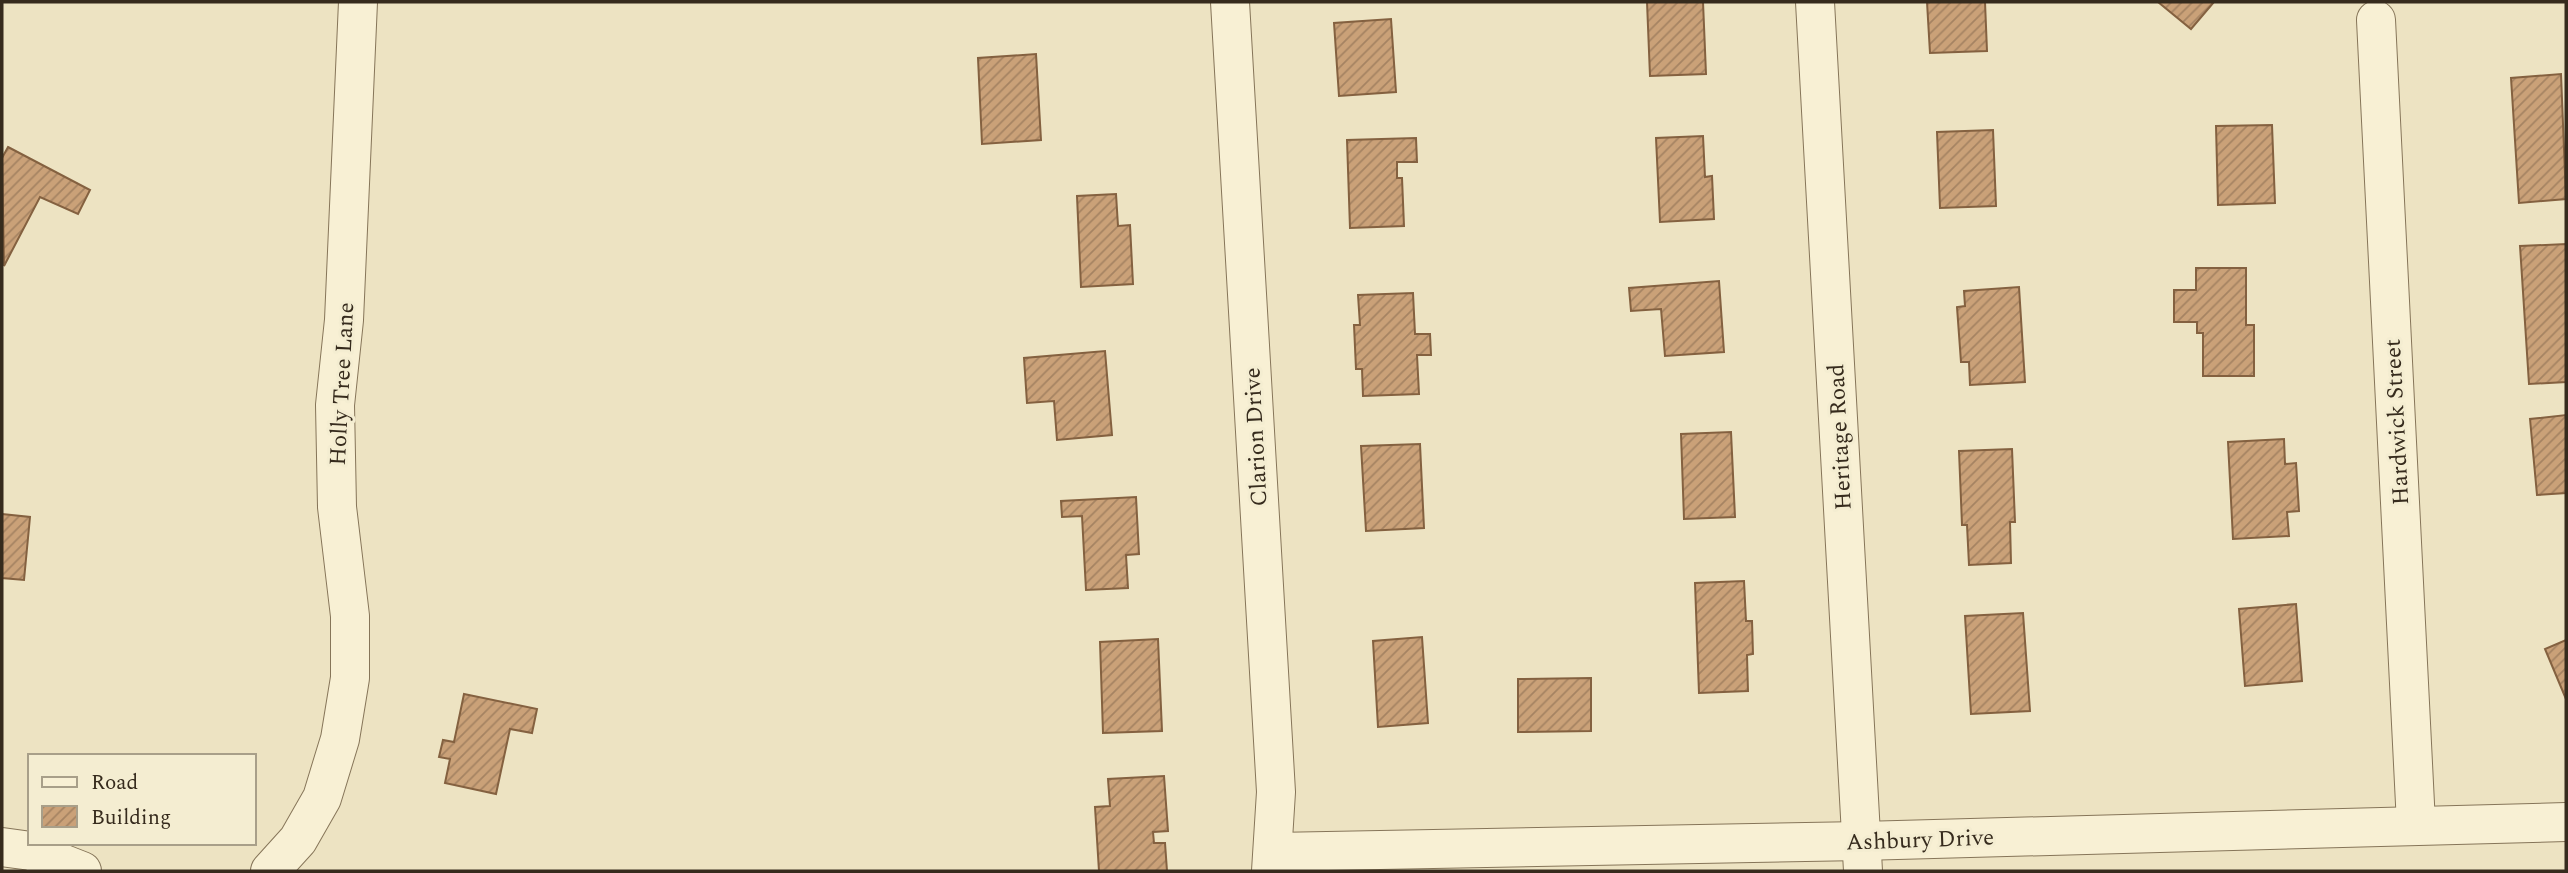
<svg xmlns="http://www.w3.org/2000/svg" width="2568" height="873" viewBox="0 0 2568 873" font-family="Spectral,serif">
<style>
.building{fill:url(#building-hatch);stroke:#846140;stroke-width:2}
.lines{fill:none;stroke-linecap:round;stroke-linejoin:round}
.minor-casing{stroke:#867559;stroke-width:40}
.minor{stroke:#f8f0d4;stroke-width:38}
.labels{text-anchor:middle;stroke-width:6;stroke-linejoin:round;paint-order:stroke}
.street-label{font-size:23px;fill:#362b1d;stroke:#f4edd1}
</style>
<defs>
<pattern id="building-hatch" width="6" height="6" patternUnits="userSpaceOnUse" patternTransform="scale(1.75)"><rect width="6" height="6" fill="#caa178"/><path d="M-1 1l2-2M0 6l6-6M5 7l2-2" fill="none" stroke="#a58362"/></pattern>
</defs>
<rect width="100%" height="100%" fill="#ede3c2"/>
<!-- building -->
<g class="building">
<path d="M1647,2H1703L1706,74L1650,76Z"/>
<path d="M1927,2H1985L1987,51L1930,53Z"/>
<path d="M2158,2H2214L2191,29Z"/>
<path d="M1391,19L1396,92L1339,96L1334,23Z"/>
<path d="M1036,54L1041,140L982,144L978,58Z"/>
<path d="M2561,74L2566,199L2519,203L2511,78Z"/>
<path d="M2272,125L2275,203L2218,205L2216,126Z"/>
<path d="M1993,130L1996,206L1940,208L1937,132Z"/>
<path d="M1703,136L1705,177L1712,176L1714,219L1660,222L1656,138Z"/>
<path d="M1416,138L1417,162H1397V178H1402L1404,226L1350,228L1347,140Z"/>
<path d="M8,147L90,190L78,214L40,197L4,266L2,158Z"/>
<path d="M1116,194L1118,226L1130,225L1133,284L1081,287L1077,196Z"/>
<path d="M2566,244V382L2529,384L2520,246Z"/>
<path d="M2196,268H2246V325H2254V376H2203V333H2197V322H2174V290H2196Z"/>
<path d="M1719,281L1724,352L1665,356L1661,309L1631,311L1629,288Z"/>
<path d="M2019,287L2025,382L1970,385L1969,362H1961L1957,307L1965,306L1964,291Z"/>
<path d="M1413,293L1415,334H1430L1431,355H1417L1419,394L1363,396L1362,369H1356L1354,325H1360L1358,295Z"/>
<path d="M1105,351L1112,435L1057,440L1054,401L1027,403L1024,358Z"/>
<path d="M2566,415V493L2537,495L2530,419Z"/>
<path d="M1731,432L1735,517L1684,519L1681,434Z"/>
<path d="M2284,439L2285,464L2296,463L2299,511L2287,512L2289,536L2233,539L2228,442Z"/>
<path d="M1420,444L1424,528L1366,531L1361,446Z"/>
<path d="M2012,449L2015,522H2010L2011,563L1969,565L1967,525H1962L1959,451Z"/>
<path d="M1136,497L1139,554L1126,555L1128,588L1086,590L1082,516L1062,517L1061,501Z"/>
<path d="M2,514L30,517L24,580L2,578Z"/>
<path d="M1744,581L1746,621H1752L1753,654L1747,655L1748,691L1699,693L1695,583Z"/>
<path d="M2296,604L2302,681L2245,686L2239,609Z"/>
<path d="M2023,613L2030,711L1971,714L1965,616Z"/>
<path d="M1422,637L1428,723L1378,727L1373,641Z"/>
<path d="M1158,639L1162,731L1103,733L1100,642Z"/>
<path d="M2566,640V699L2545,649Z"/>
<path d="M1591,678V731L1518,732V679Z"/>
<path d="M464,694L537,709L532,733L510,729L496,794L445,783L450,759L439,757L443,740L454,742Z"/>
<path d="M1164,776L1168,831L1153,832L1154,843H1165L1167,871H1099L1095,807L1110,806L1108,779Z"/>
</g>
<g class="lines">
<defs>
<g id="minor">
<path d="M1230,2L1276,792L1271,871"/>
<path d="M1815,2L1863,871"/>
<path d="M2376,20L2416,824"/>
<path d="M2,847L31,851L82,871"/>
<path d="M1274,852L1861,841L2566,822"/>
<path d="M270,871L298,840L322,798L340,739L350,678V616L337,507L335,405L344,320L358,2"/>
</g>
</defs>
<!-- minor casing -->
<use href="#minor" class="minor-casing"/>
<!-- minor -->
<use href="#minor" class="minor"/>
</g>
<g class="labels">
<!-- street labels -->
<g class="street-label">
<text transform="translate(341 384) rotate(-87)" y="8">Holly Tree Lane</text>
<text transform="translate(2396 422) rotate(-93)" y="8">Hardwick Street</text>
<text transform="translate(1255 437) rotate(-93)" y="8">Clarion Drive</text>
<text transform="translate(1839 437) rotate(-93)" y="8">Heritage Road</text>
<text transform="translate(1920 839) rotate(-2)" y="8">Ashbury Drive</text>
</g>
</g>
<!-- border -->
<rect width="2568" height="873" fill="none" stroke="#362b1d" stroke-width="7"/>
<!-- legend -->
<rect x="28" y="754" width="228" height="91" fill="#f4edd1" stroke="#a89f89" stroke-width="2"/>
<rect x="42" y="777" width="35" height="10" fill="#f8f0d4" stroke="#a89f89" stroke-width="2"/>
<text x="91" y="789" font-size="21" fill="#362b1d">Road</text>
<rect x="42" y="806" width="35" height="21" fill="url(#building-hatch)" stroke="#a89f89" stroke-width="2"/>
<text x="91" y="824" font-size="21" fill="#362b1d">Building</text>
</svg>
